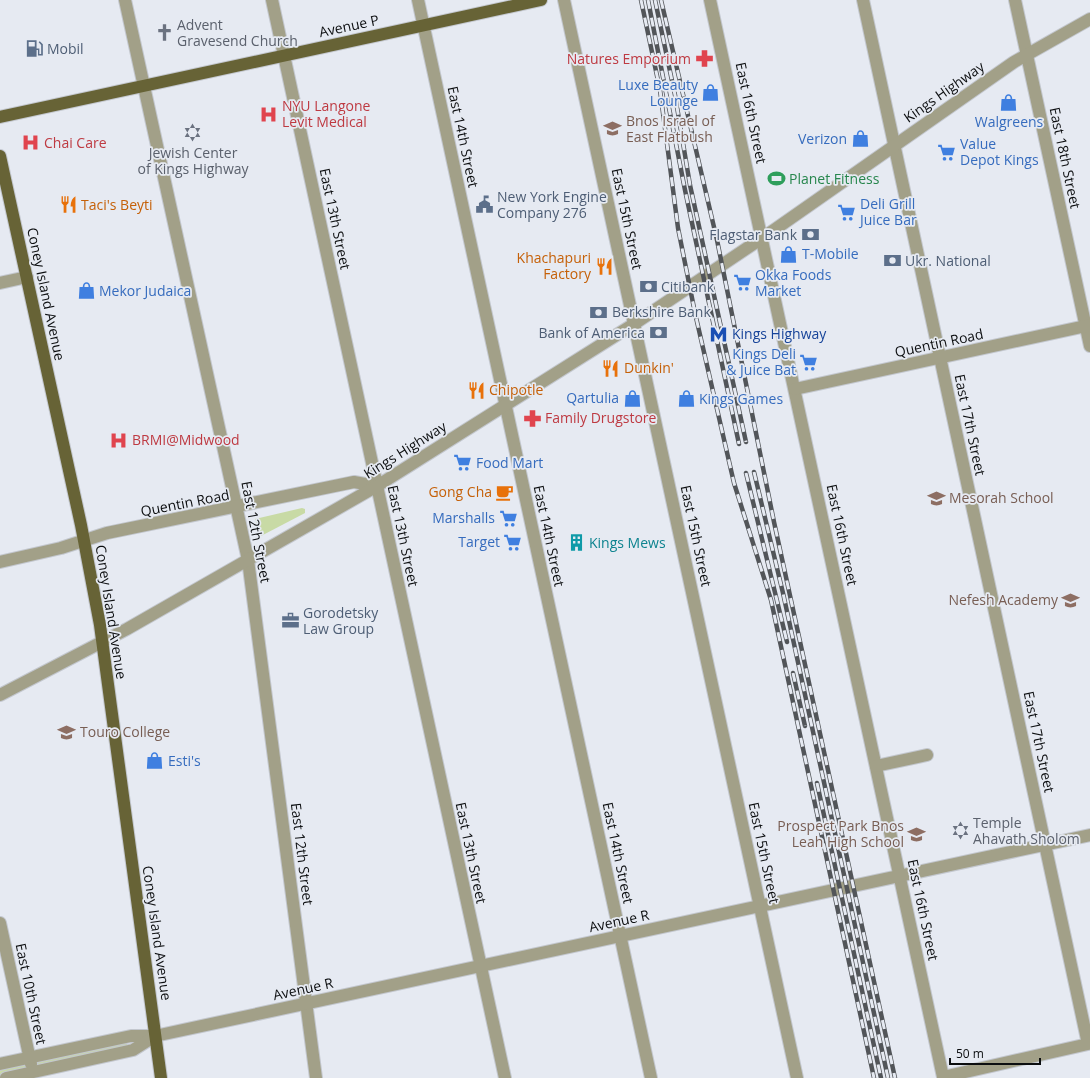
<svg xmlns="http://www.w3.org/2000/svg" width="1090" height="1078" viewBox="0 0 1090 1078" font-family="'Open Sans',sans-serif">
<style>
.green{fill:#c8daa5}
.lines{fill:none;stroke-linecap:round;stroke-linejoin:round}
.minor-casing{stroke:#c3c7ce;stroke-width:14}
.major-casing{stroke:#c3c7ce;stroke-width:14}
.minor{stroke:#a2a088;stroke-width:12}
.major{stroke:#676336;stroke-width:12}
.rail-casing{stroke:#525559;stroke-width:4.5}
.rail{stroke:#e6eaf2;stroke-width:3;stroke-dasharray:9;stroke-linecap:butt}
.labels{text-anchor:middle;stroke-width:3.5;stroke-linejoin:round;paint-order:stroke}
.worship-label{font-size:14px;fill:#5b616d;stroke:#e6eaf2;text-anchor:start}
.street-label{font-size:14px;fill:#0c0e10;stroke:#e6eaf2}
.service-label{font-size:14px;fill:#4e5e75;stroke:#e6eaf2;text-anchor:start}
.health-label{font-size:14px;fill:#be3a42;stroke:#e6eaf2;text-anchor:start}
.shop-label{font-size:14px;fill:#366cbe;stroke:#e6eaf2;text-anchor:start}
.education-label{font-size:14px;fill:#785e54;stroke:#e6eaf2;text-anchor:start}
.leisure-label{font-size:14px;fill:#27864d;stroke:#e6eaf2;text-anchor:start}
.food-label{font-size:14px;fill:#c56008;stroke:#e6eaf2;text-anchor:start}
.transit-label{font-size:14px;fill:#164399;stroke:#e6eaf2;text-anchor:start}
.culture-label{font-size:14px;fill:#0d838f;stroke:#e6eaf2;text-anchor:start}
</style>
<rect width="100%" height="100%" fill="#e6eaf2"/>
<!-- green -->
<g class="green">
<path d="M302,508L305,509V513L261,536L255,519Z"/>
<path d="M123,1041L127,1043V1047L124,1049L0,1075V1067Z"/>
</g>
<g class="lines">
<defs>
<g id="minor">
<path d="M125,0L248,560L316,1078"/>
<path d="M272,0L505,1078"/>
<path d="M418,0L651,1078"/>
<path d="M564,0L797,1078"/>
<path d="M710,0L943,1077L1088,1044L863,0"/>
<path d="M1015,0L1090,346"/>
<path d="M0,283L27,277"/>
<path d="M795,389L1090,325"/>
<path d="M0,562L61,548L107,533L354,482L377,486"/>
<path d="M0,695L127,629L377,486L634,324L774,230L1014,62L1090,19"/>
<path d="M876,766L927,755"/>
<path d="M0,923L31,1064"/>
<path d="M0,1064L131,1036H155L1090,835"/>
<path d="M6,1078L133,1050L155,1036"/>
</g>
<g id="major">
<path d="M0,117L541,0"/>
<path d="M0,156L81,525L100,625L161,1078"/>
</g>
</defs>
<!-- minor casing -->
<use href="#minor" class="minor-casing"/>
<!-- major casing -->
<use href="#major" class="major-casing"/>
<!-- minor -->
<use href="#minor" class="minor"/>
<!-- major -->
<use href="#major" class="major"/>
<defs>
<g id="rail">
<path d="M641,0L660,90L678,228L695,313L734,483L771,600L874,1078"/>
<path d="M648,0L685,190L739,444"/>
<path d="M655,0L675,95L690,185L746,442"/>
<path d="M661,0L717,240L774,522L895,1078"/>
<path d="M754,472L783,593L888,1078"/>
<path d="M746,473L787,642"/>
<path d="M793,673L805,726"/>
<path d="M817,783L881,1078"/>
</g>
</defs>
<!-- rail casing -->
<use href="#rail" class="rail-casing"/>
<!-- rail -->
<use href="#rail" class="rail"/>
</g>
<!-- icons -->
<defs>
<symbol id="church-bare" viewBox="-9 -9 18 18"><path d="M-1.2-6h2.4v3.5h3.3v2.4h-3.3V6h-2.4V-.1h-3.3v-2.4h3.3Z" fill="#6b7280" stroke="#e6eaf2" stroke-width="2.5" paint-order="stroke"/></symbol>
<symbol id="fuel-bare" viewBox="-9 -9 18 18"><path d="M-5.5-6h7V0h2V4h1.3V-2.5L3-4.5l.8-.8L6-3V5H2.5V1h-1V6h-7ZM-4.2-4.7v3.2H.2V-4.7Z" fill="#5c6f8a" stroke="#e6eaf2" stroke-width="2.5" paint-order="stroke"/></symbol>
<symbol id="pharmacy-bare" viewBox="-9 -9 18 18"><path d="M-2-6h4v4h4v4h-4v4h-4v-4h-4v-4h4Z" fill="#e0444e" stroke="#e6eaf2" stroke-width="2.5" paint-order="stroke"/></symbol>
<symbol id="shop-bare" viewBox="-9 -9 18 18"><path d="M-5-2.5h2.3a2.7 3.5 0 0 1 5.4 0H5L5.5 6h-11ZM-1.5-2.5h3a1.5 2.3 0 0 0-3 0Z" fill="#3f7fe0" stroke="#e6eaf2" stroke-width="2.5" paint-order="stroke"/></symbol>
<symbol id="hospital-bare" viewBox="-9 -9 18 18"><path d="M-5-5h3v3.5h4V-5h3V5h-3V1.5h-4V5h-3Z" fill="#e0444e" stroke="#e6eaf2" stroke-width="2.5" paint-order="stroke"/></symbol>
<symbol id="school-bare" viewBox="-9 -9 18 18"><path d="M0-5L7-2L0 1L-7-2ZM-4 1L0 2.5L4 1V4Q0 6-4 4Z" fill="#8d6e63" stroke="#e6eaf2" stroke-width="2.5" paint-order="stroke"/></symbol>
<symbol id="synagogue-bare" viewBox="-9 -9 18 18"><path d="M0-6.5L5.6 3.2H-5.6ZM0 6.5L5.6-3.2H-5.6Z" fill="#6b7280" stroke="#e6eaf2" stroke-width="2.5" paint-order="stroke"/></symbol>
<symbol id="supermarket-bare" viewBox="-9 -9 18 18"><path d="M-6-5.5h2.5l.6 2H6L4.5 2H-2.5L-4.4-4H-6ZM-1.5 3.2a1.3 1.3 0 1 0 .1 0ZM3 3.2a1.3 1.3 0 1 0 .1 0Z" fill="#3f7fe0" stroke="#e6eaf2" stroke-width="2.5" paint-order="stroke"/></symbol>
<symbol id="stadium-bare" viewBox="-9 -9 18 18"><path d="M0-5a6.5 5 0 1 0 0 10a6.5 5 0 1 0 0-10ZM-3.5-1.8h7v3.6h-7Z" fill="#2e9e5b" stroke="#e6eaf2" stroke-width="2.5" paint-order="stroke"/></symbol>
<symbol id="restaurant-bare" viewBox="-9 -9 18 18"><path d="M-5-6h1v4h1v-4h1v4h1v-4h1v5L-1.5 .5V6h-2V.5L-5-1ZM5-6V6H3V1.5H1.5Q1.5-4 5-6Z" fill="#e8710a" stroke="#e6eaf2" stroke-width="2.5" paint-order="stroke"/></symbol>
<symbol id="civic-bare" viewBox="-9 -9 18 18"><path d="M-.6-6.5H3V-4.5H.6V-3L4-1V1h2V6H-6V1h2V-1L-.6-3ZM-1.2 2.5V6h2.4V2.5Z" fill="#5c6f8a" stroke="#e6eaf2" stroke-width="2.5" paint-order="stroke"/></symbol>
<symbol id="bank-bare" viewBox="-9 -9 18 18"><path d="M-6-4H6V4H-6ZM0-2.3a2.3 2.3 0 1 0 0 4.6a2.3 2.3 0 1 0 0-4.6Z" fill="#5c6f8a" stroke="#e6eaf2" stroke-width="2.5" paint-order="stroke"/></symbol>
<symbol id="metro-bare" viewBox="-9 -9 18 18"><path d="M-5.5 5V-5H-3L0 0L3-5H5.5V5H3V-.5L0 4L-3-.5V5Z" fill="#1a4fb4" stroke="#e6eaf2" stroke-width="2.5" paint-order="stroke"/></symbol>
<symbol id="cafe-bare" viewBox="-9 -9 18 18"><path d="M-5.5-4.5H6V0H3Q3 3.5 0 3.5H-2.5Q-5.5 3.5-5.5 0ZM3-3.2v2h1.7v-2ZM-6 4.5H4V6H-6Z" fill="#e8710a" stroke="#e6eaf2" stroke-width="2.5" paint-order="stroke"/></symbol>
<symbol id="building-bare" viewBox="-9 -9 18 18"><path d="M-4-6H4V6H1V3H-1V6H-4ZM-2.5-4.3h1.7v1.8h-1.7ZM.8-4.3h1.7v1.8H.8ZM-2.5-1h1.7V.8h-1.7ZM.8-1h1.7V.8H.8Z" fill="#0f9aa8" stroke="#e6eaf2" stroke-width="2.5" paint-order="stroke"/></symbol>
<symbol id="office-bare" viewBox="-9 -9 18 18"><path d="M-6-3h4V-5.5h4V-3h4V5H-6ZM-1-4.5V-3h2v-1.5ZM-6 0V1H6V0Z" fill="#5c6f8a" stroke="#e6eaf2" stroke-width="2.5" paint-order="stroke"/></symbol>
<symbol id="university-bare" viewBox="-9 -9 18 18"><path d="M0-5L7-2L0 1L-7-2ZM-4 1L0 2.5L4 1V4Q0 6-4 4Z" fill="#8d6e63" stroke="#e6eaf2" stroke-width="2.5" paint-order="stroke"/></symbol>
</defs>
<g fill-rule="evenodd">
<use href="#church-bare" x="152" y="20" width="25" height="25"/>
<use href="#fuel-bare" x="22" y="36" width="25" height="25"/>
<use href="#pharmacy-bare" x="692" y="46" width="25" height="25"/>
<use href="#shop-bare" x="698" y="80" width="25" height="25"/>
<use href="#shop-bare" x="996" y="90" width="25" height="25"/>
<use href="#hospital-bare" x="256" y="102" width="25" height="25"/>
<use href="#school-bare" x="600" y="116" width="25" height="25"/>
<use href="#synagogue-bare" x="180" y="120" width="25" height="25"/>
<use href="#shop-bare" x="848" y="126" width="25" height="25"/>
<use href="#hospital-bare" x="18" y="130" width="25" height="25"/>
<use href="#supermarket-bare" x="934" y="140" width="25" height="25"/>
<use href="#stadium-bare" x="764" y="166" width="25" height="25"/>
<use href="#restaurant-bare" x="56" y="192" width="25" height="25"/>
<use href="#civic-bare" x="472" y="192" width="25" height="25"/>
<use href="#supermarket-bare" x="834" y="200" width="25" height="25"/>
<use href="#bank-bare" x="798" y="222" width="25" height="25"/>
<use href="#shop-bare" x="776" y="242" width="25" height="25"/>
<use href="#bank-bare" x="880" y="248" width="25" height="25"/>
<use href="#restaurant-bare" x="592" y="254" width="25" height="25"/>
<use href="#supermarket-bare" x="730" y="270" width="25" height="25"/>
<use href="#bank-bare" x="636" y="274" width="25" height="25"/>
<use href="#shop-bare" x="74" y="278" width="25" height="25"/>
<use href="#bank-bare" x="586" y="300" width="25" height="25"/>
<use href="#bank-bare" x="646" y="320" width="25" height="25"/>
<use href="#metro-bare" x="706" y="322" width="25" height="25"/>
<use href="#supermarket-bare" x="796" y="350" width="25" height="25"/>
<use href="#restaurant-bare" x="598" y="356" width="25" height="25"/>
<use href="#restaurant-bare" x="464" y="378" width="25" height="25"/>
<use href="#shop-bare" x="620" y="386" width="25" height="25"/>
<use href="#shop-bare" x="674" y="386" width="25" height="25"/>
<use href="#pharmacy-bare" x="520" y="406" width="25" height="25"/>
<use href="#hospital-bare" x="106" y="428" width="25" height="25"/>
<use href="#supermarket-bare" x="450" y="450" width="25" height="25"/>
<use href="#cafe-bare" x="492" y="480" width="25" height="25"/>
<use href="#school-bare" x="924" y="486" width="25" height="25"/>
<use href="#supermarket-bare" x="496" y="506" width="25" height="25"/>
<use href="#supermarket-bare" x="500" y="530" width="25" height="25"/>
<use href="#building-bare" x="564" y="530" width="25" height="25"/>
<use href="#school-bare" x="1058" y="588" width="25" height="25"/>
<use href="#office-bare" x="278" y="608" width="25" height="25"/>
<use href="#university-bare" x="54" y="720" width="25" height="25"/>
<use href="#shop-bare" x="142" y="748" width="25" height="25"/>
<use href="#synagogue-bare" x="948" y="818" width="25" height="25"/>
<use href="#school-bare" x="904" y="822" width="25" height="25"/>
</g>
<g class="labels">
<!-- worship labels -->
<g class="worship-label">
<text x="177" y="30">Advent<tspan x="177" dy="16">Gravesend Church</tspan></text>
<text x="193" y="158" text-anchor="middle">Jewish Center<tspan x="193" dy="16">of Kings Highway</tspan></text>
<text x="973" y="828">Temple<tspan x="973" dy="16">Ahavath Sholom</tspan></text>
</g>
<!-- street labels -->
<g class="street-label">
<text transform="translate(349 26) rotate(-12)" y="5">Avenue P</text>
<text transform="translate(944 92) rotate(-35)" y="5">Kings Highway</text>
<text transform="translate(751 113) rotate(78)" y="5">East 16th Street</text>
<text transform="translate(463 137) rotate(78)" y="5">East 14th Street</text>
<text transform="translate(1065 158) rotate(78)" y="5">East 18th Street</text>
<text transform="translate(335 219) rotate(78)" y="5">East 13th Street</text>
<text transform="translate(627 219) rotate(78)" y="5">East 15th Street</text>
<text transform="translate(46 294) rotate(78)" y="5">Coney Island Avenue</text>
<text transform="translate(939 343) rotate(-12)" y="5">Quentin Road</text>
<text transform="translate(970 425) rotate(78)" y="5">East 17th Street</text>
<text transform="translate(405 450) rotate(-32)" y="5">Kings Highway</text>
<text transform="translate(185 503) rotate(-11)" y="5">Quentin Road</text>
<text transform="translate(256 532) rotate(79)" y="5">East 12th Street</text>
<text transform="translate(842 535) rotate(78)" y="5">East 16th Street</text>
<text transform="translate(403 536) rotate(78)" y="5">East 13th Street</text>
<text transform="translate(549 536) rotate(78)" y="5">East 14th Street</text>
<text transform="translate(696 536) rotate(78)" y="5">East 15th Street</text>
<text transform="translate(111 612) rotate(81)" y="5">Coney Island Avenue</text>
<text transform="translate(1039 742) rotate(78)" y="5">East 17th Street</text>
<text transform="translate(471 853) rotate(78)" y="5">East 13th Street</text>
<text transform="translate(618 853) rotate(78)" y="5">East 14th Street</text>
<text transform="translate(764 853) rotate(78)" y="5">East 15th Street</text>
<text transform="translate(302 854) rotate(83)" y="5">East 12th Street</text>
<text transform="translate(923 910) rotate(78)" y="5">East 16th Street</text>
<text transform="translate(619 921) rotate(-12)" y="5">Avenue R</text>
<text transform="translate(157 933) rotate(82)" y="5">Coney Island Avenue</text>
<text transform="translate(303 989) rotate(-12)" y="5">Avenue R</text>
<text transform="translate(31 994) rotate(78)" y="5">East 10th Street</text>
</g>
<!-- service labels -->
<g class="service-label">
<text x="47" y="54">Mobil</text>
<text x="497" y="202">New York Engine<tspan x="497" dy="16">Company 276</tspan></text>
<text x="797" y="240" text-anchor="end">Flagstar Bank</text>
<text x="905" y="266">Ukr. National</text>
<text x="661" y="292">Citibank</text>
<text x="612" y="317">Berkshire Bank</text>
<text x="645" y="338" text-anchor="end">Bank of America</text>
<text x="303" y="618">Gorodetsky<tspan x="303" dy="16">Law Group</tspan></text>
</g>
<!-- health labels -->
<g class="health-label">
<text x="691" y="64" text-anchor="end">Natures Emporium</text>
<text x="282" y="111">NYU Langone<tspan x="282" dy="16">Levit Medical</tspan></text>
<text x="44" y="148">Chai Care</text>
<text x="545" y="423">Family Drugstore</text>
<text x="132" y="445">BRMI@Midwood</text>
</g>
<!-- shop labels -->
<g class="shop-label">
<text x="698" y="90" text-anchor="end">Luxe Beauty<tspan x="698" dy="16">Lounge</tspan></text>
<text x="1009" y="127" text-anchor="middle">Walgreens</text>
<text x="847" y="144" text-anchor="end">Verizon</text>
<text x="960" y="149">Value<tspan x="960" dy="16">Depot Kings</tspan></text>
<text x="860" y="209">Deli Grill<tspan x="860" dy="16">Juice Bar</tspan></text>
<text x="802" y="259">T-Mobile</text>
<text x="755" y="280">Okka Foods<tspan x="755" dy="16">Market</tspan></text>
<text x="99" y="296">Mekor Judaica</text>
<text x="796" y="359" text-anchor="end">Kings Deli<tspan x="796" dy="16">&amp; Juice Bat</tspan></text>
<text x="619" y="403" text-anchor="end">Qartulia</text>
<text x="699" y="404">Kings Games</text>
<text x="476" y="468">Food Mart</text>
<text x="495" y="523" text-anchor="end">Marshalls</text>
<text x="500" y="547" text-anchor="end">Target</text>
<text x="168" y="766">Esti's</text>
</g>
<!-- education labels -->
<g class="education-label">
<text x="626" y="126">Bnos Israel of<tspan x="626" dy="16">East Flatbush</tspan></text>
<text x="949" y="503">Mesorah School</text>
<text x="1058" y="605" text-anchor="end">Nefesh Academy</text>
<text x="80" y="737">Touro College</text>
<text x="904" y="831" text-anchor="end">Prospect Park Bnos<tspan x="904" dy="16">Leah High School</tspan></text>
</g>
<!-- leisure labels -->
<g class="leisure-label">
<text x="789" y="184">Planet Fitness</text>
</g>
<!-- food labels -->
<g class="food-label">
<text x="81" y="210">Taci's Beyti</text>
<text x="591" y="263" text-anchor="end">Khachapuri<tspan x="591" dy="16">Factory</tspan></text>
<text x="624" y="373">Dunkin'</text>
<text x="489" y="395">Chipotle</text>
<text x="492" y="497" text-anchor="end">Gong Cha</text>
</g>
<!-- transit labels -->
<g class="transit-label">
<text x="732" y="339">Kings Highway</text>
</g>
<!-- culture labels -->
<g class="culture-label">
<text x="589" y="548">Kings Mews</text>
</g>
</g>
<!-- scale -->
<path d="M950 1058v6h90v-6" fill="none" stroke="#0c0e10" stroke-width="2"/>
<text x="956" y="1058" font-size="12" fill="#0c0e10" stroke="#e6eaf2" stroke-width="3" paint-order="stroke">50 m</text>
</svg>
